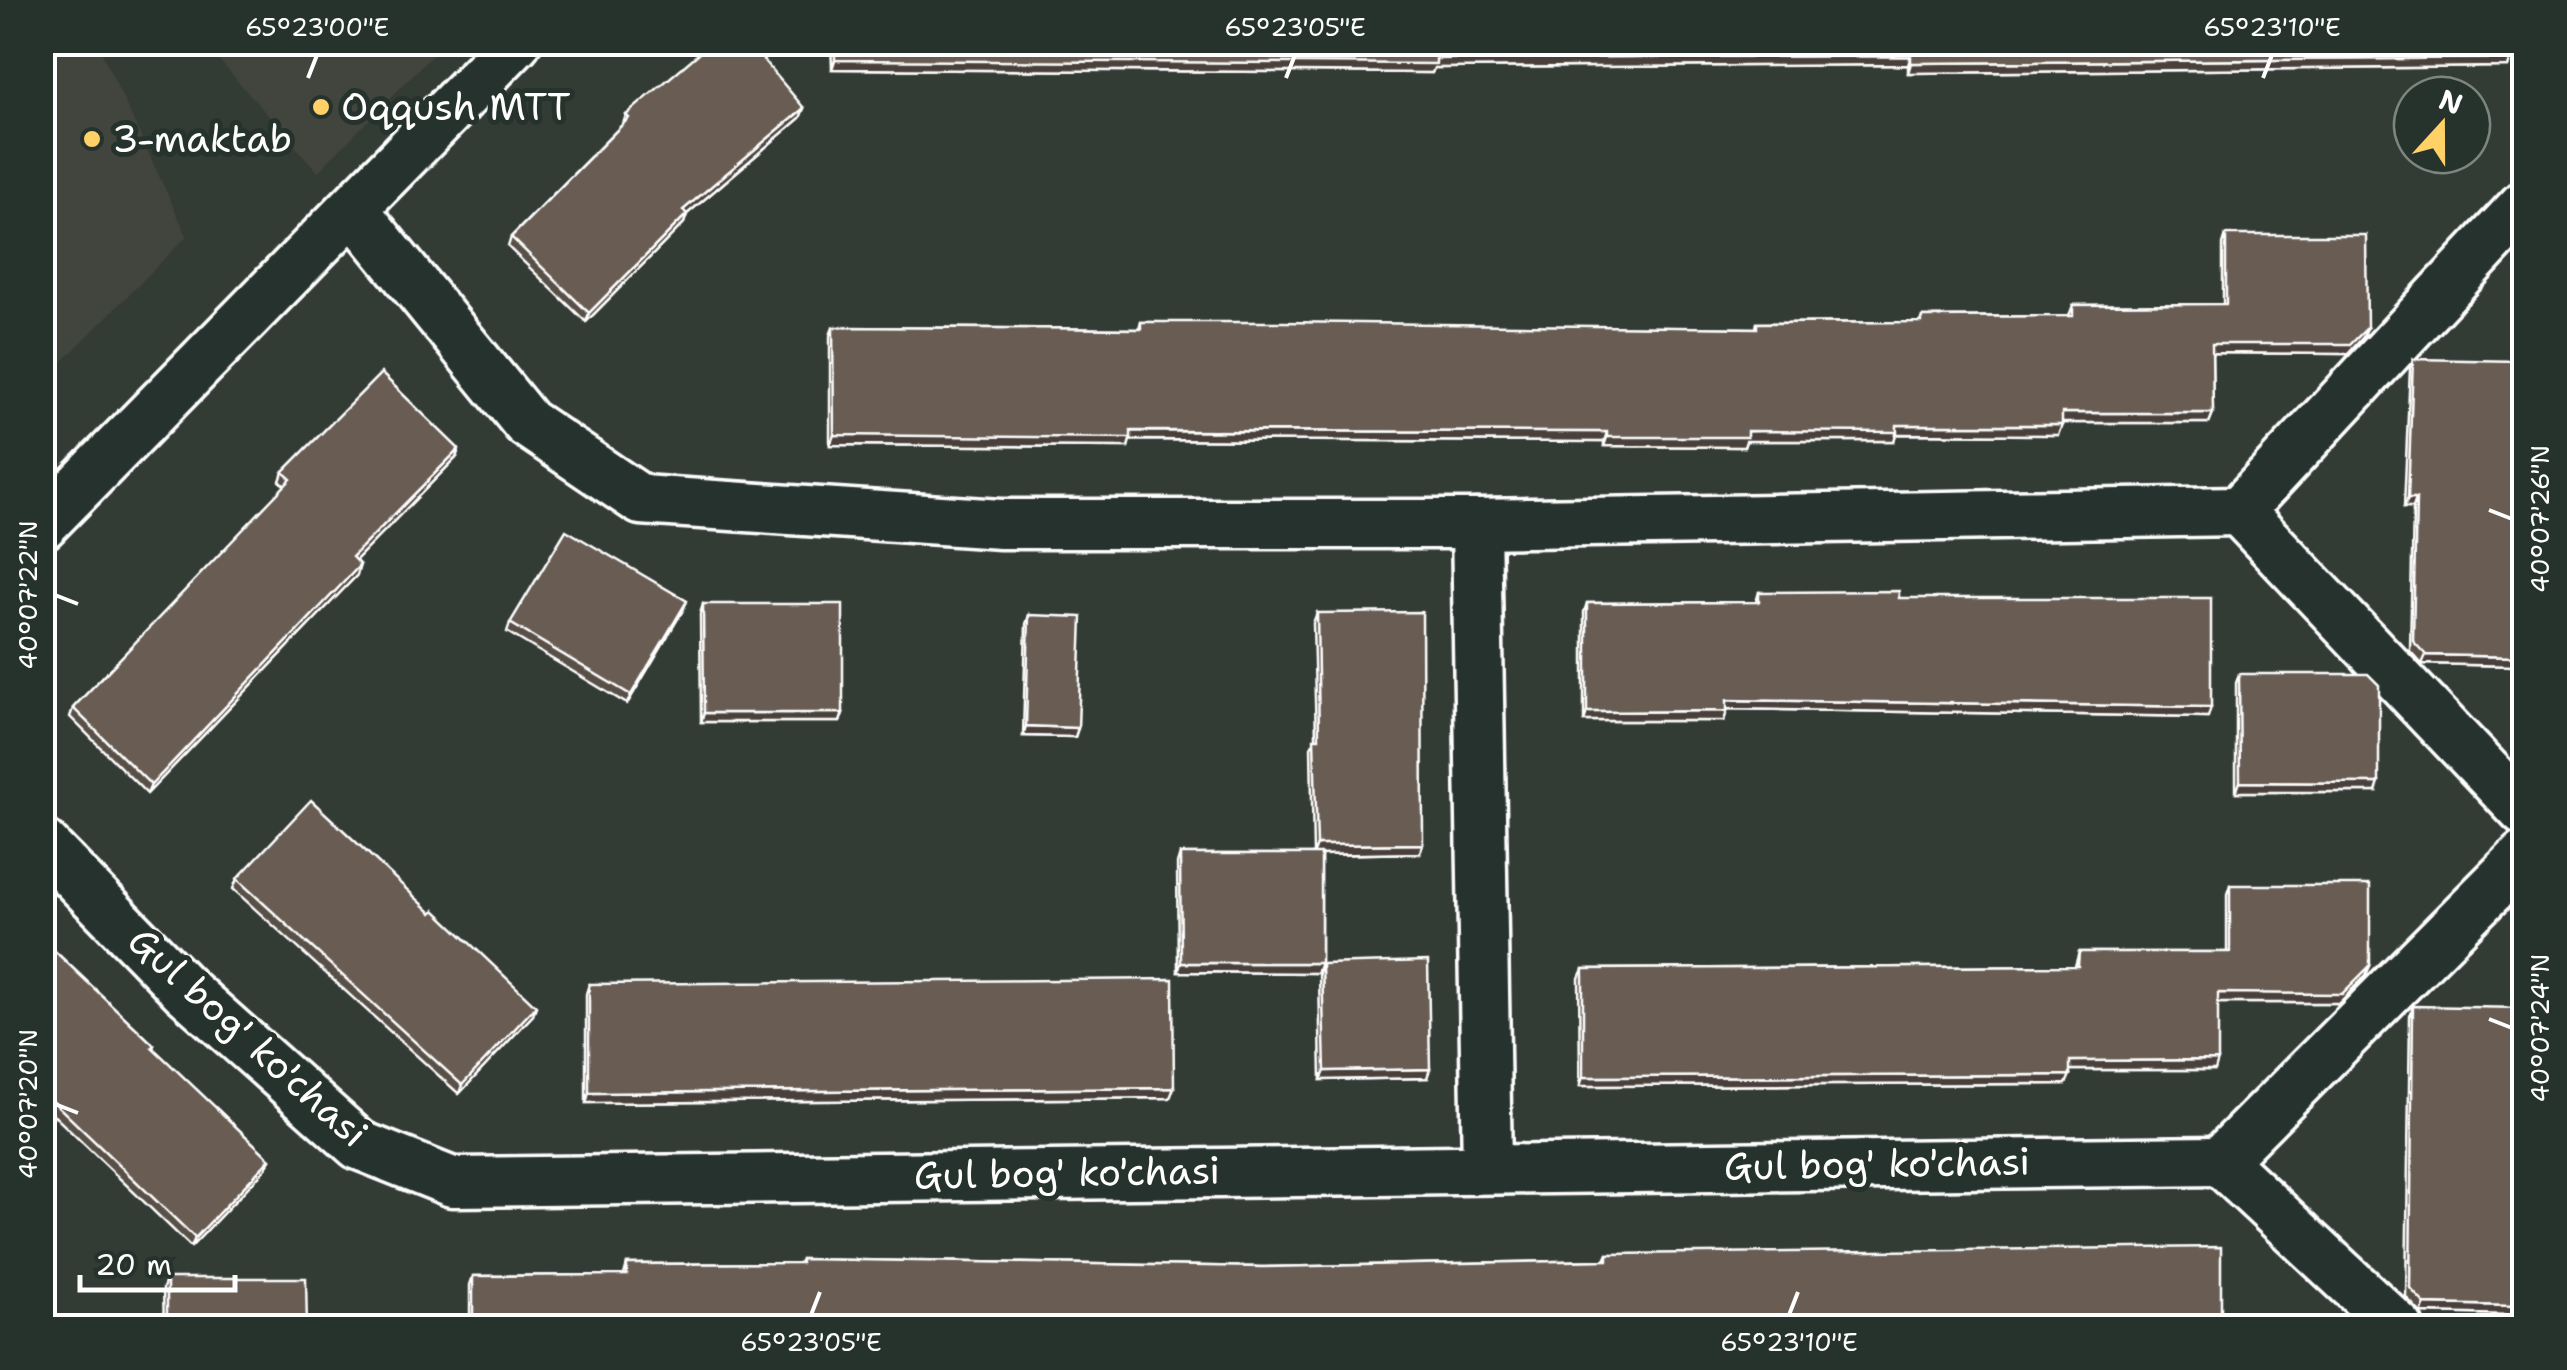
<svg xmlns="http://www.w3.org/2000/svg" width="2567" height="1370" viewBox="0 0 2567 1370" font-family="'Shantell Sans',sans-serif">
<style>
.built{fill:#43453e}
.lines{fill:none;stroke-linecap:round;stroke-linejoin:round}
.street-casing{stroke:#fff;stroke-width:55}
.street{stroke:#26332d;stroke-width:48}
.wall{fill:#594f47;stroke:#fff;stroke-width:2.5}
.shaded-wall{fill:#48403a;stroke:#fff;stroke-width:2.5}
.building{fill:#675c53;stroke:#fff;stroke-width:2.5}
.ticks{fill:none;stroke:#fff;stroke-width:4}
.poi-dot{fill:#ffd166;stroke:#26332d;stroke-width:4}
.labels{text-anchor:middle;stroke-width:10;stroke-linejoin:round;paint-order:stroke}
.poi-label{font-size:38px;fill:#fff;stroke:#26332d;text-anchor:start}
.street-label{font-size:38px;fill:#fff;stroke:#26332d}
.neatline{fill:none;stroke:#fff;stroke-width:4}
.ticks-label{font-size:25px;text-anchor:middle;fill:#fff}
</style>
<rect width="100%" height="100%" fill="#333b35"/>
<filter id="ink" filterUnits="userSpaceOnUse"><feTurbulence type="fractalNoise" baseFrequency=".01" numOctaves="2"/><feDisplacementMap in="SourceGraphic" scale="20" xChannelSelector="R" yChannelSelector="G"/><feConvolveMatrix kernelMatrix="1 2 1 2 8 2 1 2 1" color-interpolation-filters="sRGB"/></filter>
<g filter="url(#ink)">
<!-- built -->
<g class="built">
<path d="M43,42L97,43L187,236L43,381Z"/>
<path d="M204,43H444L318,172Z"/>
</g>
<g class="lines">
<defs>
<g id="street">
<path d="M353,209L527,423L641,500L1001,524H1476L2239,511"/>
<path d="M2239,511L2524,205"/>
<path d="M2239,511L2524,811"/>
<path d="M1476,524L1487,1167"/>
<path d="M42,525L516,42"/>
<path d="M42,843L185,990L359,1145L452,1182L2220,1161"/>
<path d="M2220,1161L2524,856"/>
<path d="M2220,1161L2399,1328"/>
</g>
</defs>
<!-- street casing -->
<use href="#street" class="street-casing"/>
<!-- street -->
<use href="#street" class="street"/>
</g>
<!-- wall -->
<g class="wall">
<path d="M831,42H2511L2508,67L1908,73V65L1576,67L1434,68L1432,73L832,69Z"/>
<path d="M804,108L800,118L687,214L684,223L586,322L508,247L511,237L623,124L626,115Z"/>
<path d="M2226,235L2367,328L2363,337L2348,354L2212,353L2213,413L2209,423H2062L2058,435L1896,434L1894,441H1746L1744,447L1604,446V442L1130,440L1128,447L830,445V336L833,327L1139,329L1141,322L1756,328L1757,323L1920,322L1922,317L2069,316L2073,305L2223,304V245Z"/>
<path d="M2413,359L2517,518L2522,657L2518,666L2422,664L2410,651L2413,507H2404L2410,368Z"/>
<path d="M456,458L355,560L357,575L147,794L70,717L73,708L285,486L280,481L283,472Z"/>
<path d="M1759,592L1899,598L2208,717L1727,709L1724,721H1584V612L1587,603L1756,602Z"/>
<path d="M703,604L843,713L840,722H701L700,614Z"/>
<path d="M683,610L627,704L507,632L510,623Z"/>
<path d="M1317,613L1420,853L1321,855V963L1317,973L1178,972L1177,864L1180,854H1313L1311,747L1316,738L1313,623Z"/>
<path d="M1029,615L1078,728L1075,737L1023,736L1026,624Z"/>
<path d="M2239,674L2376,792H2236V683Z"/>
<path d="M237,879L432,913L533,1015L459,1094L233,889Z"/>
<path d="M2230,885L2366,975L2339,1003H2218L2215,1070H2070L2066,1084L1580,1086L1579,978L1583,969L2075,966L2079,952H2227V894Z"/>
<path d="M42,939L154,1045L153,1049L270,1159L266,1168L191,1247L42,1104Z"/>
<path d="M1322,964L1427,1078L1321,1080L1319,973Z"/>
<path d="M589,984L1170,1098L586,1103V994Z"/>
<path d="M2413,1006L2516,1315L2421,1313L2406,1297L2410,1015Z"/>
<path d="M1608,1254L2221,1328H470V1285L473,1276L624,1275L627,1264L799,1263L801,1259L1264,1267L1605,1260Z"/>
<path d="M167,1278L307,1328H164L163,1288Z"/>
</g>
<!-- shaded-wall -->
<g class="shaded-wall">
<path d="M1911,56L1908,65L1434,68L1432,73L832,69L835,60Z"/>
<path d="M2511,58L2508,67L1908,73L1911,63Z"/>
<path d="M804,108L800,118L680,220L683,210Z"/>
<path d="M687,214L684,223L586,322L589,313Z"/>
<path d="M2367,328L2363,337L2348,354L2209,353L2212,344Z"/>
<path d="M2062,413H2213L2209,423H2058Z"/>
<path d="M1897,425H2062L2058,435L1896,434L1894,441H1746L1744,447L1604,446L1607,437Z"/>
<path d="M1131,431L1607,432L1604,442L1130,440L1128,447L830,445L834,435Z"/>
<path d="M459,449L456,458L349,567L352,557Z"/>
<path d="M2408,498H2416L2413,507H2404Z"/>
<path d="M360,565L357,575L147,794L151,785Z"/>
<path d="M687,601L683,610L627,704L631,695Z"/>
<path d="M2426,655L2522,657L2518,666L2422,664Z"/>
<path d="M1727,700L2211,707L2208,717L1724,709Z"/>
<path d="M1727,711L1724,721H1584L1587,712Z"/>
<path d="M704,713H843L840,722H701Z"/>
<path d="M1026,726L1078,728L1075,737L1023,736Z"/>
<path d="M2240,782L2379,783L2376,792H2236Z"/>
<path d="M1423,844L1420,853L1313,855L1317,845Z"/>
<path d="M1181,963H1321L1317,973L1178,972Z"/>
<path d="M2370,966L2366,975L2339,1003H2215L2218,993Z"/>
<path d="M536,1006L533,1015L459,1094L462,1085Z"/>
<path d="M2218,1060L2215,1070H2066L2070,1061Z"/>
<path d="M1430,1069L1427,1078L1321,1080L1325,1071Z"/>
<path d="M2070,1075L2066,1084L1580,1086L1583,1077Z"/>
<path d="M1174,1088L1170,1098L586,1103L589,1093Z"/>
<path d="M270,1159L266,1168L191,1247L195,1238Z"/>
<path d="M2425,1304L2519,1306L2516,1315L2421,1313Z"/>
</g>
<!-- building -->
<g class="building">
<path d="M712,42H748L804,108L683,210L687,214L589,313L511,237L629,118L626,115Z"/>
<path d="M835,42H2511V58L1911,63V56L1579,57L1436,59V64L835,60Z"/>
<path d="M2226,235H2366L2367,328L2351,344H2212L2213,413H2062V425H1897V432L1747,431V437H1607V432L1131,431V438L834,435L833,327L1141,329V322H1281L1757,328V323L1922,322V317L2073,316V305L2226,304Z"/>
<path d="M2413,359L2520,361L2517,518H2524L2522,657L2426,655L2413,641L2416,498H2408Z"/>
<path d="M381,373L459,449L352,557L360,565L151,785L73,708L291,479L283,472Z"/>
<path d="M566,530L687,601L631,695L510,623Z"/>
<path d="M1899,591V598H2211V707L1727,700V711L1587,712V603L1759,602V592Z"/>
<path d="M703,604H843V713H704Z"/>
<path d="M1422,612L1423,844L1317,845L1314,738H1319L1317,613Z"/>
<path d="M1029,615L1082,617L1078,728L1026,726Z"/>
<path d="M2239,674H2368L2379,685V783L2240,782Z"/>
<path d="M311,800L432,913L435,910L536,1006L462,1085L237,879Z"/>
<path d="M1180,854H1321V963H1181Z"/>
<path d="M2230,885H2370V966L2342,994L2218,993V1060L2070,1061V1075L1583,1077V969L2078,966L2079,952H2230Z"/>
<path d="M42,939L154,1045L152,1047L270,1159L195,1238L42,1091Z"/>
<path d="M1428,961L1430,1069L1325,1071L1322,964Z"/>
<path d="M1173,979L1174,1088L589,1093V984Z"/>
<path d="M2413,1006L2523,1008L2519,1167H2522L2519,1306L2425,1304L2410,1288Z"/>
<path d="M2221,1247V1328H473V1276L627,1275V1264L801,1263V1259L1264,1267L1608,1260V1254Z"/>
<path d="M167,1278H306L307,1328H167Z"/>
</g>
</g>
<!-- ticks -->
<path class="ticks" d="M308,78L317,55M1286,78L1295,55M2263,78L2272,55M2489,510L2512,519M55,595L78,604M2489,1019L2512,1028M55,1104L78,1113M811,1315L820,1292M1789,1315L1798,1292"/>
<!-- markers -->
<g class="poi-dot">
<circle cx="321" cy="107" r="10"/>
<circle cx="92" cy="139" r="10"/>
</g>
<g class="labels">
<!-- poi labels -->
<g class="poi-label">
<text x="341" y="120">Oqqush MTT</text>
<text x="112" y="152">3-maktab</text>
</g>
<!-- street labels -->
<g class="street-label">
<text transform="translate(248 1037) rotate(42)" y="13">Gul bog' ko'chasi</text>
<text transform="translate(1877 1164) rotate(-1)" y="13">Gul bog' ko'chasi</text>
<text transform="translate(1067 1173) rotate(-1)" y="13">Gul bog' ko'chasi</text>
</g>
</g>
<!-- margin -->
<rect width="2567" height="1370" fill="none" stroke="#26332d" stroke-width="110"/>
<!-- north arrow -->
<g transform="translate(2442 125) rotate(21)"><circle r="48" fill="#26332d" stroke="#7d8581" stroke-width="2.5"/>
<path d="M0-8L18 38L0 25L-18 38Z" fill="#ffd166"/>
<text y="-15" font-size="28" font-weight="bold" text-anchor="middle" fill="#ffffff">N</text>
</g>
<!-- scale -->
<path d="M80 1275v15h155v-15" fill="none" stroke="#ffffff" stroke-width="5"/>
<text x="95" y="1275" font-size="30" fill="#ffffff" stroke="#26332d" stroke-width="8" paint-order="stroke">20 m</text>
<rect x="55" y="55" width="2457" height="1260" class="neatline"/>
<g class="ticks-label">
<text x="317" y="36">65°23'00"E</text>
<text x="1295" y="36">65°23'05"E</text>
<text x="2272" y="36">65°23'10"E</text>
<text transform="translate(2540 519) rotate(-90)" y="9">40°07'26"N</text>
<text transform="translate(28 595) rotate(-90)" y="9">40°07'22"N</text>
<text transform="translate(2540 1028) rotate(-90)" y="9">40°07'24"N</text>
<text transform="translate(28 1104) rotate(-90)" y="9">40°07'20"N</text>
<text x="811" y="1351">65°23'05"E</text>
<text x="1789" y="1351">65°23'10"E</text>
</g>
</svg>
